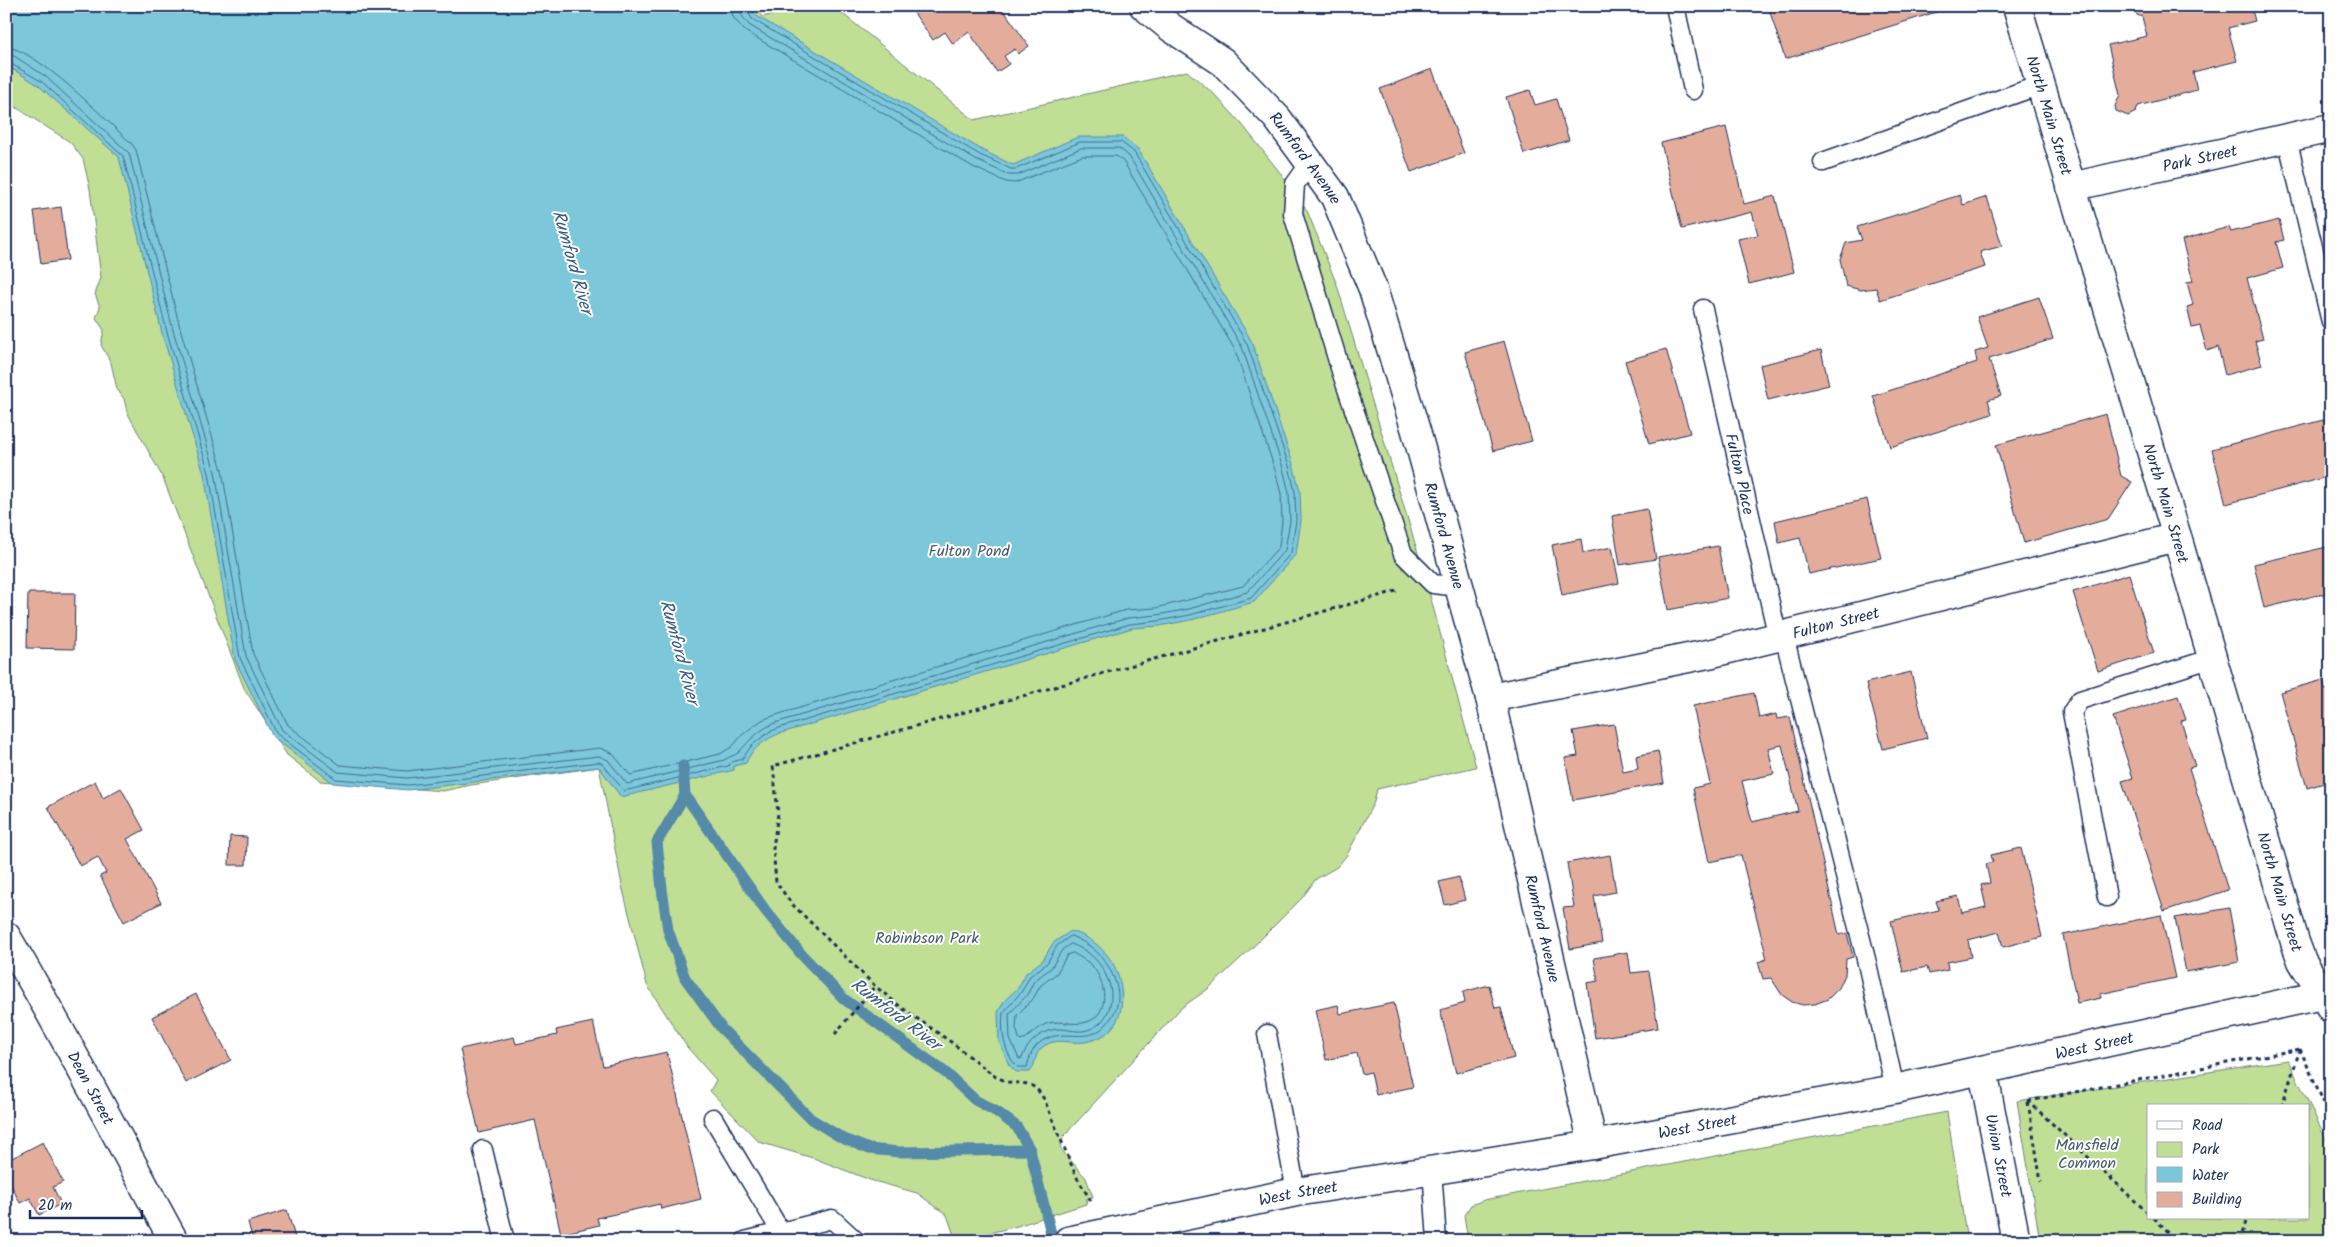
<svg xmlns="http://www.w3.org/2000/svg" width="2337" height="1247" viewBox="0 0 2337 1247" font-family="Kalam,sans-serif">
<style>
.green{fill:#c1de95;stroke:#6e867a;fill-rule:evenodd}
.water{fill:#7bc7da;stroke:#558aa8}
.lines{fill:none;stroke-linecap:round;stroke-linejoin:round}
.shore{stroke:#416c90;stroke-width:1}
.stream{stroke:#558aa8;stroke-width:11}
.building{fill:#e4ad9b;stroke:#1b2f5e;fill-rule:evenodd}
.lane-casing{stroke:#1b2f5e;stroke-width:21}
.street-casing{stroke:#1b2f5e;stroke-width:31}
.secondary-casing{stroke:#1b2f5e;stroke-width:31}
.path{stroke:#1b2f5e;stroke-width:3;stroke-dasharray:4 4;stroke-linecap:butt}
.lane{stroke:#fff;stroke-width:18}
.street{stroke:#fff;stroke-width:28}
.secondary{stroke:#fff;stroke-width:28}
.labels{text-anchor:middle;stroke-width:4;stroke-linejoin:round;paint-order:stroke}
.street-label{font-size:16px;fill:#1b2f5e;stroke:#fff}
.park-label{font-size:16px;fill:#445b6c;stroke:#fff}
.water-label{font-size:18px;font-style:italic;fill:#385d83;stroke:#fff}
</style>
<rect width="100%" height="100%" fill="#fff"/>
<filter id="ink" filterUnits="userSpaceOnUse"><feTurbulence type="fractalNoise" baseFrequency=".02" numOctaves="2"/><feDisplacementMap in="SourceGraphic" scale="10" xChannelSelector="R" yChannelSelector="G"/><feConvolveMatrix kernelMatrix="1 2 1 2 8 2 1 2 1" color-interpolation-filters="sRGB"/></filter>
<g filter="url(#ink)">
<!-- green -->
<g class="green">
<path d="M6,6H755L762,17L808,6H833L974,120L1187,71L1214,94L1241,123L1300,198L1308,213L1337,285L1424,573L1476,767L1377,789L1374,802L1347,855L1337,867L1316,879L1302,898L1257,943L1208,989L1181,1008L1064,1136L1060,1148L1086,1178L1093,1197L1087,1198L1086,1204L1014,1227L956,1241L947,1215L917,1193L870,1180L816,1159L759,1142L710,1091L716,1080L687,1047L647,985L623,890L599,767L471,785L443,791L320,781L287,755L244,688L163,478L127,412L124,399L117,389L111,363L101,345L104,330L96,318L100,307L95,294L101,278L90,189L83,159L70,142L6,101Z"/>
<path d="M2288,1060L2331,1149V1241H2040L2017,1101ZM2148,1106H2308V1218H2148Z"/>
<path d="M1947,1112L1967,1241H1468L1464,1215L1471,1205L1484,1200Z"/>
</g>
<!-- water -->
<g class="water">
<path d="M6,6H749L755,15L982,150L1013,165L1078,137H1123L1138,149L1252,342L1293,464L1300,491L1301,521L1296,554L1254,602L1191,620L1159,626L1132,628L781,733C767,738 751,749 746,763L734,766V770L621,797L599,767L408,790L333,783L273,737L235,660L204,474L162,333L119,157L38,85L6,65Z"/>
<path d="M1071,931C1090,936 1109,952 1116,970C1128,1000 1123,1036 1085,1042C1070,1044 1057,1037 1044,1046C1033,1053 1037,1064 1030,1072H1016L1009,1065L999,1042L998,1012L1005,1000L1018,988L1026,973L1043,960L1053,943Z"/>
</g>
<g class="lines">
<!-- shore -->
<g class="shore">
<path d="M6,47C36,48 107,121 131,143L136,150L180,328L222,470L253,654L288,725L340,765L407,771L600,748L612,753L630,775L720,754L732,747L743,734L762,720L776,715L1126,610L1156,608L1243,586L1279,547L1282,521L1281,494L1275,470L1235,350L1123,161L1116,156H1082L1015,183L1006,182L973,167L745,31L733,17L731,6"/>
<path d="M6,55L14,56L45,76L129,153L173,330L215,472L246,656L282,730L338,772L407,778L599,756L608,760L627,784L724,760C728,757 734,756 738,753C750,740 760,728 778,722L1128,618L1157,615L1189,609L1247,592L1285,550L1290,521L1289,493L1283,468L1242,347L1129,156L1119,148H1081L1018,175H1009L976,160L749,25L740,13L739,6"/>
<path d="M6,61L41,81L123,156L167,332L209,473L240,658L277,734L336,779L408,785L599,762L603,764L624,791L728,766L732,762L742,759L752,745L769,732L779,728L1130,624L1158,621L1190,615L1251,598L1291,553L1296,521L1295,492L1289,466L1247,344L1134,152L1121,142H1080L1016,169H1011L980,155L752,19L745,6"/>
<path d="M1071,936C1092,944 1106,958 1114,978C1119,991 1120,1003 1113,1015C1092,1051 1068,1025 1042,1041C1032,1048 1030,1056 1027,1067H1018C1004,1055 1001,1030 1003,1013L1022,991L1030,976L1047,963L1057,946Z"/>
<path d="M1071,944C1089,950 1101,962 1108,980C1116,1001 1108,1027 1083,1031C1075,1032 1067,1029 1060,1029C1042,1029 1028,1042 1022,1058L1019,1059L1010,1039L1009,1014L1027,995L1034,981L1051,968L1062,950Z"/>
<path d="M1073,953C1079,957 1087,960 1092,966C1106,981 1111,1014 1087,1022C1074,1026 1061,1020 1049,1023C1037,1026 1029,1039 1020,1041L1016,1028L1017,1015L1033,999L1040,986L1057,973L1067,955Z"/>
</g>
<!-- stream -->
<g class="stream">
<path d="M683,766L685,795L765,910L802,955L844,999L946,1073L975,1100L997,1112L1017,1127L1030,1150L1053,1241"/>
<path d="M685,795L657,842L662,889L668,930L685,978L722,1029L811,1119L842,1138L869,1149L899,1152L1030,1150"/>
</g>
</g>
<!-- building -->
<g class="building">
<path d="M909,6H1004L1002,8L1029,46L1018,54L1015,49L1004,56L1009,64L997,72L969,32L953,44L945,32L933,40Z"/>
<path d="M1768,6H1945L1946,9L1785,59Z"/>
<path d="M2133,6H2251L2255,21L2228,28L2237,61L2193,72L2197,90L2138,106L2136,112L2128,116L2116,111L2115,106L2120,95L2108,45L2147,36L2142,17L2137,15Z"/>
<path d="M1432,69L1464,153L1411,172L1380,89Z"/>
<path d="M1530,90L1535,105L1556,99L1569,140L1524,154L1506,97Z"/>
<path d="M1726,127L1744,204L1775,196L1794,272L1749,284L1738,239L1758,235L1752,212L1682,229L1661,143Z"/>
<path d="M1960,195L1963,205L1987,197L2002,246L1980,252L1985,267L1880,300L1876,288L1861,290L1846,286L1840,259L1846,243L1862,240L1857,227Z"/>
<path d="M61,207L68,260L41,264L34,211Z"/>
<path d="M2279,220L2284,240L2276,242L2283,268L2247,278L2263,339L2255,341L2262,365L2225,375L2218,347L2207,351L2200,326L2192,328L2187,307L2193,305L2187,282L2193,281L2182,240L2229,227L2231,232Z"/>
<path d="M2039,297L2053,339L1989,359L2001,396L1988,400L1992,414L1890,447L1873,396L1977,362L1975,352L1988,348L1977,317Z"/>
<path d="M1504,341L1532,441L1493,451L1465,352Z"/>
<path d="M1666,349L1690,433L1649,444L1625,361Z"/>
<path d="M1821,350L1829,385L1768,400L1760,365Z"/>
<path d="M2106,414L2121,476L2132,482L2108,519L2024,543L1996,445Z"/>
<path d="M2331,418V476L2226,504L2212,449Z"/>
<path d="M1867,499L1881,558L1809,574L1800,538L1779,543L1775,521Z"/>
<path d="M1647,509L1656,559L1620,565L1612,516Z"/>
<path d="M1581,539L1583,553L1612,547L1619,583L1562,595L1552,545Z"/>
<path d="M1718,546L1728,598L1668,610L1658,557Z"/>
<path d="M2331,546V592L2264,608L2254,564Z"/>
<path d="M2129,574L2154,653L2098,671L2073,592Z"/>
<path d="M28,593H75L74,649L27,648Z"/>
<path d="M1911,672L1927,738L1883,749L1866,683Z"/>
<path d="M2323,680L2325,690L2331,689V781L2307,788L2280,692Z"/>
<path d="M1754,693L1759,718L1776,714L1777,719L1790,717L1839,935L1847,933L1853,957L1846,959L1845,975L1839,988L1828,999L1815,1004L1803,1005L1792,1002L1782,995L1771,978L1763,979L1758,962L1767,959L1741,855L1709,862L1693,788L1710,784L1693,706ZM1782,745L1798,811L1752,822L1742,781L1774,774L1768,748Z"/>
<path d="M2178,696L2186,720L2181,721L2195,766L2189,768L2228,890L2164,911L2122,781L2133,778L2113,717Z"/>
<path d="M1614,724L1623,772L1638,769L1636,756L1658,751L1664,783L1573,800L1565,758L1578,756L1573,731Z"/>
<path d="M95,781L103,798L121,788L144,830L127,839L161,903L124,922L100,876L106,873L98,857L80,866L48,807Z"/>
<path d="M230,836L247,837L246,865H229Z"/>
<path d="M2021,848L2042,937L2003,947L1999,932L1968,940L1971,957L1947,962L1948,970L1929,974L1927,967L1903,972L1891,921L1939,910L1936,901L1958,896L1962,913L1986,907L1981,885L1990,883L1986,864L1993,862L1991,855Z"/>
<path d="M1610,855L1616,892L1594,896L1602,943L1570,949L1563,908L1574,907L1567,863Z"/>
<path d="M1459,877L1465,900L1445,905L1439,882Z"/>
<path d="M2229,908L2239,962L2186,972L2175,918Z"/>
<path d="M2161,915L2175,978L2100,994L2101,998L2077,1003L2063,935Z"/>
<path d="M1628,952L1631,973L1649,971L1658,1028L1595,1038L1587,983L1598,981L1594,958Z"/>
<path d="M1489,985L1495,1008L1501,1007L1514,1058L1456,1073L1440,1010L1465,1003L1463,992Z"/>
<path d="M196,994L231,1060L186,1083L152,1017Z"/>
<path d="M1394,1003L1413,1087L1376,1095L1371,1072L1362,1074L1357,1053L1326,1060L1315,1010L1338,1005L1340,1014Z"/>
<path d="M593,1022L603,1066L667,1052L701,1199L661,1209L660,1204L597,1218L599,1225L561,1234L535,1120L479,1133L460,1049L514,1037L516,1044L557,1035L556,1030Z"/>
<path d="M43,1142L63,1182L53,1187L61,1204L39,1215L30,1198L20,1203L6,1175V1161Z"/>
<path d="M287,1210L296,1241H253L248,1222Z"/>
</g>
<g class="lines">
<defs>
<g id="lane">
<path d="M1675,6L1693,90"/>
<path d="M2287,138L2331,322"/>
<path d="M1823,162L2040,85"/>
<path d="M1310,163L1295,184L1293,214L1341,371L1403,554L1433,584L1459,587"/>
<path id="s1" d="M1703,309L1778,638"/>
<path d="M1784,636L1867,963L1895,1089"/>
<path d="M2107,897L2072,712L2080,700L2213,658"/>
<path d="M1267,1034L1296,1192"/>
<path d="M713,1118L781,1232"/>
<path d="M483,1150L505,1241"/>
<path d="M1432,1169L1437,1241"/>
<path d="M745,1241L832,1219L856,1241"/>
</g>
<g id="street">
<path id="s2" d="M1144,6L1170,27L1223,62L1277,118L1335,197L1373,289L1416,431L1490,698L1593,1145"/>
<path id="s3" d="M2071,187L2331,128"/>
<path id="s4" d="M1490,698L1713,653L2177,537"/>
<path id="s5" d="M6,936C66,1036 118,1139 174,1241"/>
<path id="s6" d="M1983,1071L2016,1241"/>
</g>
<g id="secondary">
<path id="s7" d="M2017,6L2177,537L2295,942L2302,961L2331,1008"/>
<path id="s8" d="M1068,1241L1296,1192L1593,1145L1895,1089L2331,993"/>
</g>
</defs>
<!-- lane casing -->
<use href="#lane" class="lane-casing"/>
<!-- street casing -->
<use href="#street" class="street-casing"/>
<!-- secondary casing -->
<use href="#secondary" class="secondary-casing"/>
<!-- path -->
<g class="path">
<path d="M835,1034L875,986"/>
<path d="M2300,1049L2331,1119"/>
<path d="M2028,1101L2300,1049"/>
<path d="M2028,1101L2148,1213"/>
<path d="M2028,1102L2041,1182"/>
<path d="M2282,1106L2300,1049"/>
<path d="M1091,1201L1076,1176L1044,1099L1037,1089L1029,1084L1008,1082L996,1077L951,1042L902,1008L875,986L791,903L776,882L773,848L778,813L773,766L1400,590"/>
<path d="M2154,1218L2178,1241"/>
<path d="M2240,1241L2247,1218"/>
</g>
<!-- lane -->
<use href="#lane" class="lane"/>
<!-- street -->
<use href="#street" class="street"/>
<!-- secondary -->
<use href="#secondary" class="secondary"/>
</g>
</g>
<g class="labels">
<!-- street labels -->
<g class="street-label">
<text dy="6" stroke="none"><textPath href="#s7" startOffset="114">North Main Street</textPath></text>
<text dy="6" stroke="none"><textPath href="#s2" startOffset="224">Rumford Avenue</textPath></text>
<text dy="6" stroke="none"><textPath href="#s3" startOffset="132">Park Street</textPath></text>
<text dy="6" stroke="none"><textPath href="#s1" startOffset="169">Fulton Place</textPath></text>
<text dy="6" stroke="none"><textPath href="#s7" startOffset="519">North Main Street</textPath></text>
<text dy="6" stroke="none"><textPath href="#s2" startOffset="629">Rumford Avenue</textPath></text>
<text dy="6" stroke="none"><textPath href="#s4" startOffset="354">Fulton Street</textPath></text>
<text dy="6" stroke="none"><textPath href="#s7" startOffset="924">North Main Street</textPath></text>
<text dy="6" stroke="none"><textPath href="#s2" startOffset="1034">Rumford Avenue</textPath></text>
<text dy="6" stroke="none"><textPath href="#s8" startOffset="1045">West Street</textPath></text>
<text dy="6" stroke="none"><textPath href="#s5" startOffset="174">Dean Street</textPath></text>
<text dy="6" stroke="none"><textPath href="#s8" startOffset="640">West Street</textPath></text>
<text dy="6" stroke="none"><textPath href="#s6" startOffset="86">Union Street</textPath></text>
<text dy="6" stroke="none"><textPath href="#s8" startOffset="235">West Street</textPath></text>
</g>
<!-- park labels -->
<g class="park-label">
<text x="969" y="556">Fulton Pond</text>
<text x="927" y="943">Robinbson Park</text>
<text x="2087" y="1150">Mansfield<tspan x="2087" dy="18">Common</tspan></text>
</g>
<!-- water labels -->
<g class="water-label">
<text transform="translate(573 262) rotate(74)" y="6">Rumford River</text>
<text transform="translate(680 652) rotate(75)" y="6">Rumford River</text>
<text transform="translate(896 1014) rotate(37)" y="6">Rumford River</text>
</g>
</g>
<!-- margin -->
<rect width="2337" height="1247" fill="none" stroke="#fff" stroke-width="25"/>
<rect x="12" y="12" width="2312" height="1222" fill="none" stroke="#1b2f5e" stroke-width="2" filter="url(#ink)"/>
<!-- legend -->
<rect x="2147" y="1104" width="162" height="115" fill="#ffffff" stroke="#a4acbf"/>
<rect x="2157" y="1121" width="25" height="8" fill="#ffffff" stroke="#a4acbf"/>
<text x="2192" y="1130" font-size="15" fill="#1b2f5e">Road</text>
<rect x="2157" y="1142" width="25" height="15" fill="#c1de95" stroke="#a4acbf"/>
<text x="2192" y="1154" font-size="15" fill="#1b2f5e">Park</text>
<rect x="2157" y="1167" width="25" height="15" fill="#7bc7da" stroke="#a4acbf"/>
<text x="2192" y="1180" font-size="15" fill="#1b2f5e">Water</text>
<rect x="2157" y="1192" width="25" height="15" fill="#e4ad9b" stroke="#a4acbf"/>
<text x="2192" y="1204" font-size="15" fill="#1b2f5e">Building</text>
<!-- scale -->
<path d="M30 1210v8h112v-8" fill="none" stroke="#1b2f5e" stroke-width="2.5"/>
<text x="38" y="1210" font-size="15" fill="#1b2f5e" stroke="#ffffff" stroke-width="4" paint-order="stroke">20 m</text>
</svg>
